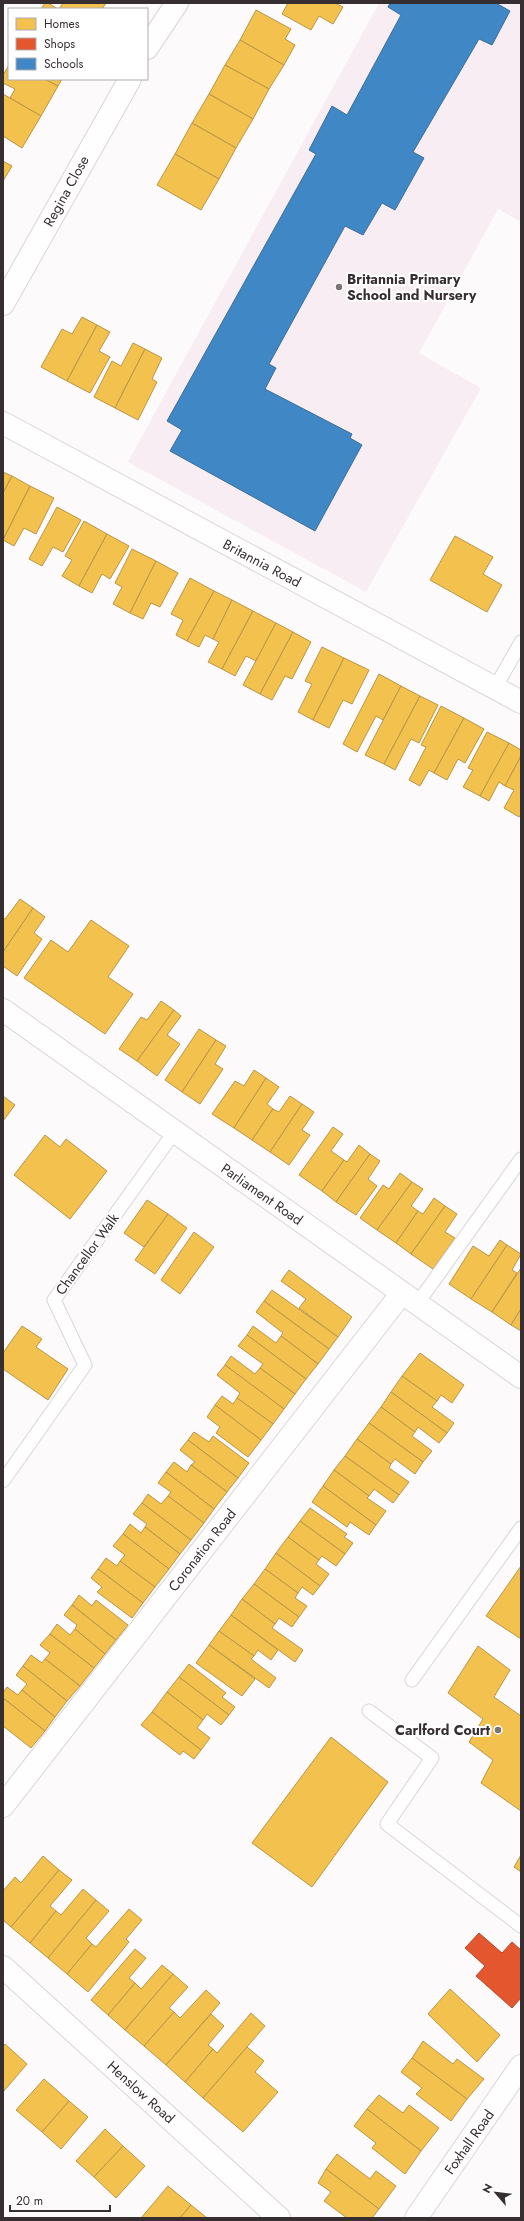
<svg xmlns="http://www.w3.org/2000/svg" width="524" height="2221" viewBox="0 0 524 2221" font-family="Jost,sans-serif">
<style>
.built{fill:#f8edf2}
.homes{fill:#f2c14e;stroke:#ba9546}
.shops{fill:#e4572e;stroke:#b04b2f}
.schools{fill:#3f88c5;stroke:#3d6d99}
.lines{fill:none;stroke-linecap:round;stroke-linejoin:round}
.service-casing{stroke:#dad5d8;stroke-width:15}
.minor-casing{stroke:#dad5d8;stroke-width:24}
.tertiary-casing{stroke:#dad5d8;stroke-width:24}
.service{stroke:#fffefe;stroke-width:13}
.minor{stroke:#fffefe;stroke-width:22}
.tertiary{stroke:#fffefe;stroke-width:22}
.poi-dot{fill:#7c7578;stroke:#fff;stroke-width:1.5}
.labels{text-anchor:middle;stroke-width:4;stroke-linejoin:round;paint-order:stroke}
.street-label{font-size:14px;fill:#372e32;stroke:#fff}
.poi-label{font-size:14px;font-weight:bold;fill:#372e32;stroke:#fff;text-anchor:start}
</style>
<rect width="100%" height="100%" fill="#fcfafb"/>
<!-- built -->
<path class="built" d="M379,3H521V222L498,209L419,353L481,388L366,592L128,462Z"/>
<!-- homes -->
<g class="homes">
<path d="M45,3H48L58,9H41Z"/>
<path d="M63,3H106L102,9H59Z"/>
<path d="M288,3H335L343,7L333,24L319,16L311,30L282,14Z"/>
<path d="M256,10L291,29L285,39L295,45L284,65L240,40Z"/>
<path d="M240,40L284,65L269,89L225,65Z"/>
<path d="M9,65V79H45L58,86L41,116L10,98L15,89L3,83V75Z"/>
<path d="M225,65L269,89L253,119L209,94Z"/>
<path d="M45,79H62L58,86Z"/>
<path d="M3,94L41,116L22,148L3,136Z"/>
<path d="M209,94L253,119L236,148L192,123Z"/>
<path d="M192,123L236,148L219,179L175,154Z"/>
<path d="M175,154L219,179L201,210L157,185Z"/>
<path d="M3,161L12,166L3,181Z"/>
<path d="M82,317L97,325L67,381L41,367L62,329L72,334Z"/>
<path d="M97,325L110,332L99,351L110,357L90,393L67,381Z"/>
<path d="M133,343L145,349L115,408L94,397L112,361L121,366Z"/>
<path d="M145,349L162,358L152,379L157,382L138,420L115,408Z"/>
<path d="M3,472L12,476L3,493Z"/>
<path d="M12,476L30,486L3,540V493Z"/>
<path d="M30,486L54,498L36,534L24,528L14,546L3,540Z"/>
<path d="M57,507L81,520L63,552L53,547L42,566L29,559Z"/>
<path d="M84,521L107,534L79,586L62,576L72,560L65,556Z"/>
<path d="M107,534L129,546L110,579L102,574L92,593L79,586Z"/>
<path d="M455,536L493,557L483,574L502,585L487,612L430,580Z"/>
<path d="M132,549L156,561L130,613L113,604L122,587L115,583Z"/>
<path d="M156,561L178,573L160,607L151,603L143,619L130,613Z"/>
<path d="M190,578L214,591L187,641L176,635L183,620L171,614Z"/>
<path d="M214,591L232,600L213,639L205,635L199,647L187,641Z"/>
<path d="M232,600L253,611L222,669L208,662L219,642L213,639Z"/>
<path d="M253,611L276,623L256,661L246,656L235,676L222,669Z"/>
<path d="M276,623L293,632L260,694L243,685Z"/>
<path d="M293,632L311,642L292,679L285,676L272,700L260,694Z"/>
<path d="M322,647L344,658L313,720L298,712L312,684L305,681Z"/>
<path d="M344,658L369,670L352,704L343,700L329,728L313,720Z"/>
<path d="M379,674L401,686L383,720L376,716L357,752L343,744Z"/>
<path d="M401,686L420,696L384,764L365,755Z"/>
<path d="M420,696L438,705L419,743L411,739L395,770L384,764Z"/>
<path d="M441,706L464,718L434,773L429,770L420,786L409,780L426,747L421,745Z"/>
<path d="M464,718L484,729L465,763L458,759L447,780L434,773Z"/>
<path d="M487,732L509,743L480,796L463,787L473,770L468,768Z"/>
<path d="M509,743L521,750V756L505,786L499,782L489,801L480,796Z"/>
<path d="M521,756V814L519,817L504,808L514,790L505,786Z"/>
<path d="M20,899L33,908L3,952V918L5,919Z"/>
<path d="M33,908L45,917L34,933L42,939L17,976L3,966V952Z"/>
<path d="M91,920L129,946L108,977L133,994L105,1034L24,978L51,940L68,952Z"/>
<path d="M161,1001L174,1010L137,1061L119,1049L141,1017L147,1020Z"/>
<path d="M174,1010L181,1016L167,1035L180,1044L157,1076L137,1061Z"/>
<path d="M199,1029L216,1040L182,1092L165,1080Z"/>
<path d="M216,1040L226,1046L215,1064L223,1069L200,1104L182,1092Z"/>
<path d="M254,1070L266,1078L234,1128L212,1114L235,1081L244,1086Z"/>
<path d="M266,1078L279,1087L267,1104L273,1109L252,1140L234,1128Z"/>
<path d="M3,1096L15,1105L3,1121Z"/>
<path d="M290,1096L302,1104L270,1152L252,1140L273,1109L279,1112Z"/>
<path d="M302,1104L314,1112L302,1130L310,1135L289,1165L270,1152Z"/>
<path d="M333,1127L343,1134L331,1151L344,1160L322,1191L299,1175Z"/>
<path d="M45,1135L60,1147L66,1139L107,1171L70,1219L14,1175Z"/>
<path d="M359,1145L370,1154L336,1202L322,1191L344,1160L347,1162Z"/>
<path d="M370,1154L380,1161L368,1179L377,1186L356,1215L336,1202Z"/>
<path d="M400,1173L412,1182L377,1230L360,1218L383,1185L389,1189Z"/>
<path d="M412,1182L423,1189L411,1206L418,1211L396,1243L377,1230Z"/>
<path d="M434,1198L445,1206L411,1254L396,1243L418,1211L423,1214Z"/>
<path d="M147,1200L168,1214L144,1247L124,1233Z"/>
<path d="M445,1206L457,1214L445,1232L455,1238L433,1269L411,1254Z"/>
<path d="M168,1214L187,1228L155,1274L135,1260Z"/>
<path d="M194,1232L214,1247L180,1294L161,1280Z"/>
<path d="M500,1240L507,1245L471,1299L449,1284L473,1246L489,1256Z"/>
<path d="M507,1245L521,1254L512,1270L517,1273L492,1312L471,1299Z"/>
<path d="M521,1268V1309L511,1325L492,1312Z"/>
<path d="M289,1270L352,1317L338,1337L299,1308L306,1299L281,1281Z"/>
<path d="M272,1290L338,1337L329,1349L264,1301Z"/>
<path d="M264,1301L329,1349L318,1364L281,1336L283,1333L256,1312Z"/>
<path d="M521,1309V1331L511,1325Z"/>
<path d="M22,1326L42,1339L36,1347L68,1369L48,1400L3,1369V1353Z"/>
<path d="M253,1326L276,1343L281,1336L318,1364L306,1379L247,1335Z"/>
<path d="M247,1335L306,1379L295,1394L260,1368L263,1364L238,1346Z"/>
<path d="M420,1353L464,1385L452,1403L441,1395L437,1401L402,1376Z"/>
<path d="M231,1356L255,1374L260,1368L295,1394L284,1409L225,1365Z"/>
<path d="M225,1365L284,1409L273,1424L237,1398L240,1393L217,1375Z"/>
<path d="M402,1376L437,1401L432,1407L454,1423L447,1433L391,1392Z"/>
<path d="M391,1392L447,1433L439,1443L418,1427L415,1432L381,1407Z"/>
<path d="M222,1396L233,1404L237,1398L273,1424L261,1440L215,1405Z"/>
<path d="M215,1405L261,1440L248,1457L216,1433L220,1427L207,1417Z"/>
<path d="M381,1407L415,1432L412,1436L432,1451L423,1462L369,1423Z"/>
<path d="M369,1423L423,1462L415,1474L395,1459L391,1464L357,1439Z"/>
<path d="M194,1432L209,1442L213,1436L249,1463L238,1478L188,1440Z"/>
<path d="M357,1439L391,1464L389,1468L409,1482L399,1495L345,1456Z"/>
<path d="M188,1440L238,1478L227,1492L191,1465L195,1462L180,1450Z"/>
<path d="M345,1456L399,1495L393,1503L374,1489L369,1496L334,1470Z"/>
<path d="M174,1462L187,1472L191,1465L227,1492L214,1509L166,1472Z"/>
<path d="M334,1470L369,1496L367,1498L386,1511L376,1525L323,1486Z"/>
<path d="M166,1472L214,1509L204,1523L168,1496L171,1492L158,1483Z"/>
<path d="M323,1486L376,1525L369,1535L350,1522L347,1527L312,1502Z"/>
<path d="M148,1494L161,1504L168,1496L204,1523L191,1540L142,1503Z"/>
<path d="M142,1503L191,1540L180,1554L145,1527L147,1524L133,1514Z"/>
<path d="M310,1508L347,1534L344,1537L353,1543L345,1554L300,1521Z"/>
<path d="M300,1521L345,1554L336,1566L322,1556L319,1560L288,1537Z"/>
<path d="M130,1524L141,1533L145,1527L180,1554L169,1569L123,1534Z"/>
<path d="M123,1534L169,1569L155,1587L120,1561L125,1555L113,1546Z"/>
<path d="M288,1537L319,1560L316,1564L329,1574L320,1586L276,1553Z"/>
<path d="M276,1553L320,1586L313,1595L302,1587L298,1593L265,1569Z"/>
<path d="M106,1558L117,1566L120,1561L155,1587L143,1603L98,1569Z"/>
<path d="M521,1566V1639L486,1616Z"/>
<path d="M98,1569L143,1603L132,1618L97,1592L102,1587L91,1578Z"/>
<path d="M265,1569L298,1593L295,1598L307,1606L299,1617L254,1584Z"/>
<path d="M254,1584L299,1617L292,1627L279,1618L275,1624L242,1599Z"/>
<path d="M79,1595L92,1606L96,1600L128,1625L116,1640L72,1605Z"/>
<path d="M242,1599L275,1624L272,1628L303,1650L295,1662L231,1615Z"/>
<path d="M72,1605L116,1640L105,1654L75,1629L77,1625L64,1615Z"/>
<path d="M231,1615L278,1650L271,1660L258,1650L254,1656L219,1631Z"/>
<path d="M57,1624L70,1635L75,1629L105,1654L94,1668L50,1634Z"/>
<path d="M219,1631L254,1656L251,1659L276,1678L269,1688L209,1645Z"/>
<path d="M50,1634L94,1668L80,1686L45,1659L50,1653L40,1645Z"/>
<path d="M209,1645L255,1679L242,1696L196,1663Z"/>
<path d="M478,1646L510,1670L494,1697L521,1716V1811L481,1783L493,1760L469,1742L483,1719L448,1693Z"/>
<path d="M31,1655L42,1663L45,1659L80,1686L67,1701L23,1666Z"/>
<path d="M189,1664L226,1693L222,1697L235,1707L229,1715L179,1677Z"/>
<path d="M23,1666L67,1701L55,1717L22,1690L27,1684L16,1675Z"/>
<path d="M179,1677L229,1715L221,1725L207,1714L203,1720L167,1692Z"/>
<path d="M7,1687L18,1695L22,1690L55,1717L45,1731L3,1698V1693Z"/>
<path d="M167,1692L203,1720L197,1728L210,1738L201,1750L152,1712Z"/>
<path d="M3,1698L45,1731L31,1748L3,1726Z"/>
<path d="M152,1712L201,1750L194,1759L183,1751L180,1755L141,1725Z"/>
<path d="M331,1737L388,1782L312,1887L252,1843Z"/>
<path d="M521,1855V1872L514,1867Z"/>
<path d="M43,1856L59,1870L11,1927L3,1920V1891L15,1877L21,1883Z"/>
<path d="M59,1870L72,1880L50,1906L56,1911L30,1943L11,1927Z"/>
<path d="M83,1889L96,1900L48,1958L30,1943L56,1911L61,1915Z"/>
<path d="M96,1900L109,1911L86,1938L92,1944L67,1974L48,1958Z"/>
<path d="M129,1909L142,1920L126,1939L129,1942L88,1992L67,1974L92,1944L96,1947Z"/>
<path d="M135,1949L146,1958L129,1978L135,1983L108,2015L91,2000Z"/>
<path d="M162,1965L173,1974L125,2030L108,2015L135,1983L141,1989Z"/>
<path d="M173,1974L188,1987L169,2008L174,2012L144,2046L125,2030Z"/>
<path d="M450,1989L500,2035L477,2062L428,2014Z"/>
<path d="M206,1990L220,2003L166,2065L144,2046L174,2012L180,2018Z"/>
<path d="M251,2013L265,2026L203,2098L185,2082L213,2049L217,2053Z"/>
<path d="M211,2014L224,2026L208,2045L213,2049L185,2082L166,2065Z"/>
<path d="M423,2041L453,2064L457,2059L484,2079L467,2099L412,2058Z"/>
<path d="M5,2044L27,2064L3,2092V2046Z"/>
<path d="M247,2047L264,2061L255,2072L278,2092L243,2132L203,2098Z"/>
<path d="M412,2058L467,2099L451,2121L416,2094L422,2088L401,2072Z"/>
<path d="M44,2079L69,2101L42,2132L16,2110Z"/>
<path d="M379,2095L403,2113L409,2105L439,2128L421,2151L367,2109Z"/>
<path d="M69,2101L88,2117L61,2149L42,2132Z"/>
<path d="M367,2109L421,2151L405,2174L372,2148L376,2143L354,2126Z"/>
<path d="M105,2129L123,2146L94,2177L76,2161Z"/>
<path d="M123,2146L145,2166L116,2198L94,2177Z"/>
<path d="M337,2154L370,2179L376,2171L396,2186L379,2209L326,2169Z"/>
<path d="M326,2169L379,2209L372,2218H347L324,2201L331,2192L318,2183Z"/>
<path d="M168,2186L191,2205L180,2218H141Z"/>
<path d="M191,2205L207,2218H180Z"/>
</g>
<!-- shops -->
<path class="shops" d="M479,1933L502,1953L512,1942L521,1950V1998L512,2008L476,1976L485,1966L465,1948Z"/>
<!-- schools -->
<path class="schools" d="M390,3H496L510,11L492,45L479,39L413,152L424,158L395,210L382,203L363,235L345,226L269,364L276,368L265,389L352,434L350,438L362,445L315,531L170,451L182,430L167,421L316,154L309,150L332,106L347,115L401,15L388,7Z"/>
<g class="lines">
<defs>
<g id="service">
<path d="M495,688L521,642"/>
<path d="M417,1304L521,1159"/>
<path d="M3,1481L85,1365L54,1300L175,1131"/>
<path d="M412,1680L521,1528"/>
<path d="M369,1711L432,1758L387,1824L521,1926"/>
</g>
<g id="minor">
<path d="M147,48L177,3"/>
<path d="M3,304L130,79"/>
<path d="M3,423L521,702"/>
<path d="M3,1010L521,1377"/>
<path d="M3,1806L402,1293"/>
<path d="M3,1967L279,2218"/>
</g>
<path id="tertiary" d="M416,2218L521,2066"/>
</defs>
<!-- service casing -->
<use href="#service" class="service-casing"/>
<!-- minor casing -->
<use href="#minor" class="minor-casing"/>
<!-- tertiary casing -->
<use href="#tertiary" class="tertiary-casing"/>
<!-- service -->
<use href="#service" class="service"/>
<!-- minor -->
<use href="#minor" class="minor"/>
<!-- tertiary -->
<use href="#tertiary" class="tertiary"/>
</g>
<!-- markers -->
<g class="poi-dot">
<circle cx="339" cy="287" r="4"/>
<circle cx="498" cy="1730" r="4"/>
</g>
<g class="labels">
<!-- street labels -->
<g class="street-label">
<text transform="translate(66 191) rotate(-61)" y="5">Regina Close</text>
<text transform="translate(262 563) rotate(28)" y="5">Britannia Road</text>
<text transform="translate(262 1194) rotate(35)" y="5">Parliament Road</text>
<text transform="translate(87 1254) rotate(-54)" y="5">Chancellor Walk</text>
<text transform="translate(202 1550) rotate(-52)" y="5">Coronation Road</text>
<text transform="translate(141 2092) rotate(42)" y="5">Henslow Road</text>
<text transform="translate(469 2142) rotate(-55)" y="5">Foxhall Road</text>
</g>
<!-- poi labels -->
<g class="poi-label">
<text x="347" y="284">Britannia Primary<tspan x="347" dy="16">School and Nursery</tspan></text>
<text x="490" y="1735" text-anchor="end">Carlford Court</text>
</g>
</g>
<!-- border -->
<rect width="524" height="2221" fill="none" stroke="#372e32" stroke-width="8"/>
<!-- legend -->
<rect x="8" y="8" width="140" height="72" fill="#ffffff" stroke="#afabad"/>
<rect x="16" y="18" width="20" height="12" fill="#f2c14e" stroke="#afabad"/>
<text x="44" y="28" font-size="12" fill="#372e32">Homes</text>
<rect x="16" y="38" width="20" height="12" fill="#e4572e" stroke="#afabad"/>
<text x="44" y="48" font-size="12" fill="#372e32">Shops</text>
<rect x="16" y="58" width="20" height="12" fill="#3f88c5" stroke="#afabad"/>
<text x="44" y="68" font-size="12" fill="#372e32">Schools</text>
<!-- north arrow -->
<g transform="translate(496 2193) rotate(298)" stroke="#ffffff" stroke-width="3" paint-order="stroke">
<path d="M0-3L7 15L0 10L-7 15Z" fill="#372e32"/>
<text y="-6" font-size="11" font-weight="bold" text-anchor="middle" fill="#372e32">N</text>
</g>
<!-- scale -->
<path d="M10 2205v6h100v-6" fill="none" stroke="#372e32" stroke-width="2"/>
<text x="16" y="2205" font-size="12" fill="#372e32" stroke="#ffffff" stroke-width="3" paint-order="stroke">20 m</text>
</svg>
